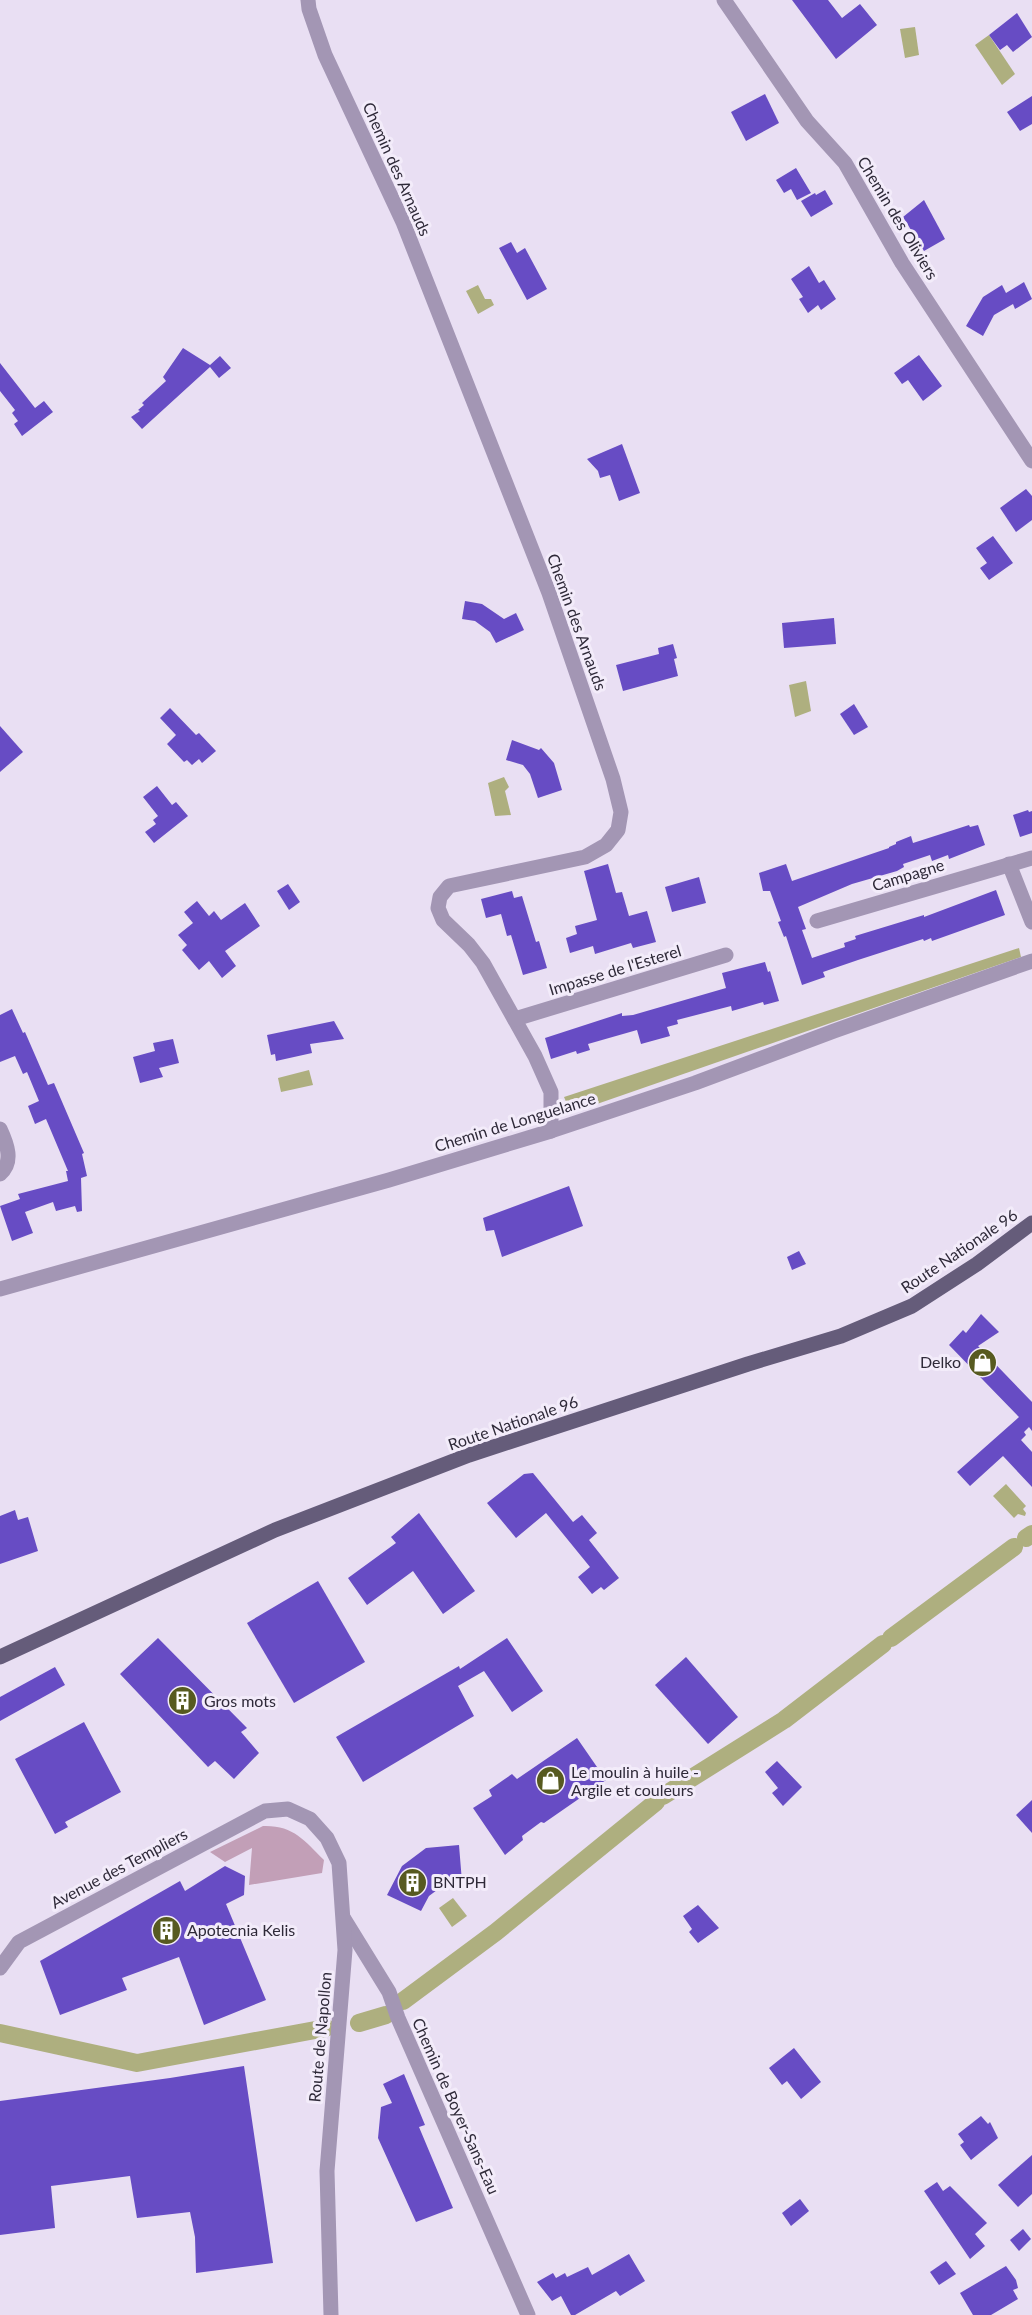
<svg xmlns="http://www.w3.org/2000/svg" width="1032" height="2315" viewBox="0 0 1032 2315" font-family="Lato,sans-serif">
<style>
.green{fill:#c29fb7}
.water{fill:#aeaf7f}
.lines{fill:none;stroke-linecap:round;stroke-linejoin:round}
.canal{stroke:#aeaf7f;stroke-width:18}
.building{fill:#674cc4}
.minor{stroke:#a396b4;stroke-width:15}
.major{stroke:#655c7a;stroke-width:15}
.labels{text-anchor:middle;stroke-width:6;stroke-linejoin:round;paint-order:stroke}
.street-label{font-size:16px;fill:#2f2a39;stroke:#f3ecfa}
.poi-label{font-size:16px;fill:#2f2a39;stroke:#f3ecfa;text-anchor:start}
</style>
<rect width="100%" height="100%" fill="#e9dff3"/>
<!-- green -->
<path class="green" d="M263,1826C293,1825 304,1840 324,1860L322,1873L249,1885L252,1848L225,1862L210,1852Z"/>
<!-- water -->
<g class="water">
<path d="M915,27L919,55L905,58L900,29Z"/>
<path d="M989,35L1015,74L1002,85L975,45Z"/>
<path d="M478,285L485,299H491L494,305L478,314L466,291Z"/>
<path d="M806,681L811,711L795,717L789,685Z"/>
<path d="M504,777L509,787L505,791L511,815L495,816L488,783Z"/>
<path d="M1019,948L1021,957L571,1113L564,1097Z"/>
<path d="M309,1070L313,1085L281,1092L278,1078Z"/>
<path d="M1006,1484L1026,1506L1023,1509L1026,1513L1025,1516L1018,1514L1014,1518L993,1496Z"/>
<path d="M453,1898L467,1916L452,1927L439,1908Z"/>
</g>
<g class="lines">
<!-- canal -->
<g class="canal">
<path d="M1026,1538L1032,1534"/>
<path d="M891,1638L1014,1547"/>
<path d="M663,1796L784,1720L883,1644"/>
<path d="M403,2001L496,1932L656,1802"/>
<path d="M359,2023L386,2015"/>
<path d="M0,2033L137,2063L326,2028"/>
</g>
</g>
<!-- building -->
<g class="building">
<path d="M792,0H828L842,18L860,4L877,25L836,59Z"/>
<path d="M1017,13L1032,37L1013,52L1007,45L1000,50L989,35Z"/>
<path d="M765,94L779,123L746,141L731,112Z"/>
<path d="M1032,96V124L1020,131L1007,112Z"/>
<path d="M796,168L811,193L797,200L791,189L784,193L776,180Z"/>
<path d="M825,190L833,204L811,217L801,201L815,193L816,195Z"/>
<path d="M924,200L945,239L924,251L903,217Z"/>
<path d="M511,242L517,253L525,248L547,289L527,300L499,248Z"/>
<path d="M809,266L819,283L824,280L836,299L821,310L818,305L808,313L799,299L803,297L791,279Z"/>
<path d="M1024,282L1032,299L1015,309L1013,304L994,315L983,336L966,326L983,297L1002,285L1006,293Z"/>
<path d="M183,348L210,365L220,356L231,368L219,378L210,367L142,429L131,417L140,411L138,410L144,405L142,403L166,381L163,377Z"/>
<path d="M919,355L942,386L923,401L908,380L902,384L894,373Z"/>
<path d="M0,363L35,408L44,401L53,412L22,436L14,424L18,421L12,413L15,410L0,391Z"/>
<path d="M622,444L640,493L619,501L610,475L600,478L598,471L587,459Z"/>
<path d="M1026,489L1032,496V520L1016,532L1000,508Z"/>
<path d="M993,536L1013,563L989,580L980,568L987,563L976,548Z"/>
<path d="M465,601L482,604L504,619L516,613L524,630L496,643L490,632L475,621L462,619Z"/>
<path d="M834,618L836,644L784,648L782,623Z"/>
<path d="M673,644L677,658L674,659L678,676L623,691L616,665L659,654L658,648Z"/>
<path d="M854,704L868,727L854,735L840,714Z"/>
<path d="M170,708L196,735L199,733L216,751L202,763L199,759L192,765L187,760L184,762L167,744L176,735L160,718Z"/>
<path d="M0,726L23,752L0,772Z"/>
<path d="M512,740L539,750L541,748L554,763L562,790L538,798L530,774L523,765L506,760Z"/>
<path d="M157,786L172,805L176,802L188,816L154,843L145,832L156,824L153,820L158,816L143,797Z"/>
<path d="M1028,810L1029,812L1032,811V833L1020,837L1013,815Z"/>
<path d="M969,825L970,827L978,825L985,845L949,859L948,855L932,861L930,855L903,864L904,867L897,871L852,884L798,907L806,929L802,930L812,958L845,947L844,943L856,939L855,936L924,915V917L996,890L1005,915L932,941L931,938L924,941L923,939L858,960L823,972L825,977L802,985L786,936L784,937L778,922L781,921L770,891H763L759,873L786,864L792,881L889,848V847L896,844V842L911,836L913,843Z"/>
<path d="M608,864L616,893L622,892L629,916L647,911L656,942L633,948L631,943L595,954L593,946L570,953L566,938L577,934L575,926L597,920L584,871Z"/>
<path d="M699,877L706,903L672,912L665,887Z"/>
<path d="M288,884L300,902L289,910L277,891Z"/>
<path d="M512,891L514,898L522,896L536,942L539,941L547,968L523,975L511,935L507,936L501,914L486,918L481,899Z"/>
<path d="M197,901L209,916L214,911L221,920L245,903L260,926L225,951L236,966L222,978L209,961L199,970L182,950L187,945L178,935L193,923L184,912Z"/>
<path d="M765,962L768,972L770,971L779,1001L764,1005L763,1002L732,1011L731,1006L677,1020L678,1024L667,1027L670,1036L641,1044L637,1030L588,1044L590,1050L577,1054L576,1051L551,1059L545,1038L622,1013V1016L633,1015L726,988L722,973Z"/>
<path d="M12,1009L23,1033L25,1032L48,1085L54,1083L84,1153L82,1154L87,1176L81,1178L82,1211L77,1212L75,1206L56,1211L53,1202L25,1212L33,1233L12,1241L0,1206L20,1199L18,1194L68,1181L66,1171H68L46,1119L35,1124L28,1106L39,1101L27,1072L23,1074L15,1056L0,1062V1015Z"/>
<path d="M334,1021L344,1039L310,1044L312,1053L276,1061L275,1054L271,1055L267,1035Z"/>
<path d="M173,1039L179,1063L159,1068L163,1077L140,1083L133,1057L155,1051L153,1043Z"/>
<path d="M569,1186L583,1226L502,1257L494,1230L486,1231L483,1218Z"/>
<path d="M799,1251L806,1264L792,1270L787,1257Z"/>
<path d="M981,1314L999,1332L978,1346L1032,1402V1431L1029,1427L1024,1432L1026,1435L1021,1440L1032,1452V1487L1003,1456L970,1486L957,1472L1019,1417L949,1345L963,1330L966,1333Z"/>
<path d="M533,1473L573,1522L582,1515L597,1533L589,1540L619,1578L604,1590L601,1587L592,1594L578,1577L590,1567L546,1513L516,1538L487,1503L524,1474Z"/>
<path d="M15,1510L18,1520L28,1517L38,1551L0,1564V1516Z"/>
<path d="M419,1513L475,1591L443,1614L413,1571L367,1605L348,1578L396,1543L391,1537Z"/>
<path d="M318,1581L365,1662L294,1703L247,1623Z"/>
<path d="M158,1638L247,1728L241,1732L259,1753L234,1779L215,1761L208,1767L120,1674Z"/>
<path d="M507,1638L543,1691L512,1712L484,1671L458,1686L474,1716L363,1782L336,1737L459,1666L460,1669Z"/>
<path d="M686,1657L738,1717L708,1744L655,1685Z"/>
<path d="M55,1667L65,1685L0,1721V1697Z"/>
<path d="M84,1722L121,1792L65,1822L68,1827L55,1834L15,1759Z"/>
<path d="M577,1738L606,1780L544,1823L541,1822L522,1836L523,1840L505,1855L473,1808L492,1796L489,1790L512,1774L517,1779Z"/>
<path d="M777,1761L802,1787L783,1806L772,1793L778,1788L765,1772Z"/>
<path d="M1032,1800V1833L1016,1815Z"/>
<path d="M459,1845L462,1882L445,1884L429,1896L421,1911L387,1895L402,1866L426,1848Z"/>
<path d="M225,1866L245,1876L244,1895L226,1904L266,2000L204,2025L179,1957L122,1978L127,1990L60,2015L40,1961L180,1881L185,1891Z"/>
<path d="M698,1905L719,1928L698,1943L689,1932L692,1929L683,1916Z"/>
<path d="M794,2048L821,2082L801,2099L787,2081L782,2085L769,2068Z"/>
<path d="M244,2066L273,2263L196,2273L195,2237L190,2212L137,2218L130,2176L51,2186L55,2228L0,2235V2101L170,2078Z"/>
<path d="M404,2074L425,2125L419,2127L453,2208L416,2222L378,2138L381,2107L392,2103L383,2084Z"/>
<path d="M981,2116L988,2124L990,2122L998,2138L971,2160L960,2145L964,2142L958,2134Z"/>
<path d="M1032,2155V2194L1018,2207L998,2185Z"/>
<path d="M937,2182L943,2191L950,2186L987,2223L975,2234L985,2246L970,2259L924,2191Z"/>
<path d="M800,2199L809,2211L791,2226L782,2213Z"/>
<path d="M1023,2229L1031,2239L1019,2251L1010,2240Z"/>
<path d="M629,2254L645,2281L620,2296L616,2291L575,2315H571L561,2296L552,2301L537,2282L553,2273L556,2278L565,2273L567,2277L588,2267L592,2275Z"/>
<path d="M946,2261L956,2274L939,2285L930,2272Z"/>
<path d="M1006,2266L1016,2280L1018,2288L1013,2290L1018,2299L991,2315H973L960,2293Z"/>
</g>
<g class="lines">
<!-- minor -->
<g class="minor">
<path d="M308,0L309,9L325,55L403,222L549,593L613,779L621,812L618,830L606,845L585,857L449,886L440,897L438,908L443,920L469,945L483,963L535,1056L551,1092V1131"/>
<path d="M724,0L807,121L845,163L902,263L1032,461"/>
<path d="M1009,864L1032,922"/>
<path d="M817,921L1032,858"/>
<path d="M515,1019L726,955"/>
<path d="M0,1129C7,1144 14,1162 0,1174"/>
<path d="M0,1289L389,1180L551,1131L695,1083L834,1031L1032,961"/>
<path d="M344,1919L389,1992L398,2018L528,2315"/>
<path d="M0,1968L19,1942L265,1811L288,1809L310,1819L327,1838L339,1863L345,1950L327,2171L331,2315"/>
</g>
<!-- major -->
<path class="major" d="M0,1657L275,1530L469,1455L748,1364L841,1336L912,1306L977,1264L1032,1223"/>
</g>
<!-- icons -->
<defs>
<symbol id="shop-disc" viewBox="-11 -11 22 22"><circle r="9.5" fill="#575a20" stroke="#f3ecfa"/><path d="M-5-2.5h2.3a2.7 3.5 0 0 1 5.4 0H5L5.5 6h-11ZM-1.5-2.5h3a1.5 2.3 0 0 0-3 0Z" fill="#fff"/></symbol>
<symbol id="building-disc" viewBox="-11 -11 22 22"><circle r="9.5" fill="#575a20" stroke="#f3ecfa"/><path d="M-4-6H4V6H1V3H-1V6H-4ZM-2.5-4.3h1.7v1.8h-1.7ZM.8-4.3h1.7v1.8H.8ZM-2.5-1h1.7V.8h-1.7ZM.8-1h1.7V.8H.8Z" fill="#fff"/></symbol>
</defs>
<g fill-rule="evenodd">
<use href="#shop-disc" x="966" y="1346" width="33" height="33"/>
<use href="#building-disc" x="166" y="1684" width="33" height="33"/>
<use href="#shop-disc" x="534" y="1764" width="33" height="33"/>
<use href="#building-disc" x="396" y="1866" width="33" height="33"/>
<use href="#building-disc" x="150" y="1914" width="33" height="33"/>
</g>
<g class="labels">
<!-- street labels -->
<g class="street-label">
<text transform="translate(397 169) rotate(66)" y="6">Chemin des Arnauds</text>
<text transform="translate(898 218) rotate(59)" y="6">Chemin des Oliviers</text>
<text transform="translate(577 622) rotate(70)" y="6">Chemin des Arnauds</text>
<text transform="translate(908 875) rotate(-17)" y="6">Campagne</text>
<text transform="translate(615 970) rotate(-17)" y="6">Impasse de l'Esterel</text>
<text transform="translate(515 1122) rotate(-17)" y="6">Chemin de Longuelance</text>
<text transform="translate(959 1251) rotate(-34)" y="6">Route Nationale 96</text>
<text transform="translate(513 1423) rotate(-19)" y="6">Route Nationale 96</text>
<text transform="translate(119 1868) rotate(-28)" y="6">Avenue des Templiers</text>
<text transform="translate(320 2037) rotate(-85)" y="6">Route de Napollon</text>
<text transform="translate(456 2106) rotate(66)" y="6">Chemin de Boyer-Sans-Eau</text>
</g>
<!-- poi labels -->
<g class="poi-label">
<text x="961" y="1368" text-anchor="end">Delko</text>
<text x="204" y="1707">Gros mots</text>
<text x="571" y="1778">Le moulin à huile -<tspan x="571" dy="18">Argile et couleurs</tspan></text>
<text x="433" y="1888">BNTPH</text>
<text x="187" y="1936">Apotecnia Kelis</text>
</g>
</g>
</svg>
